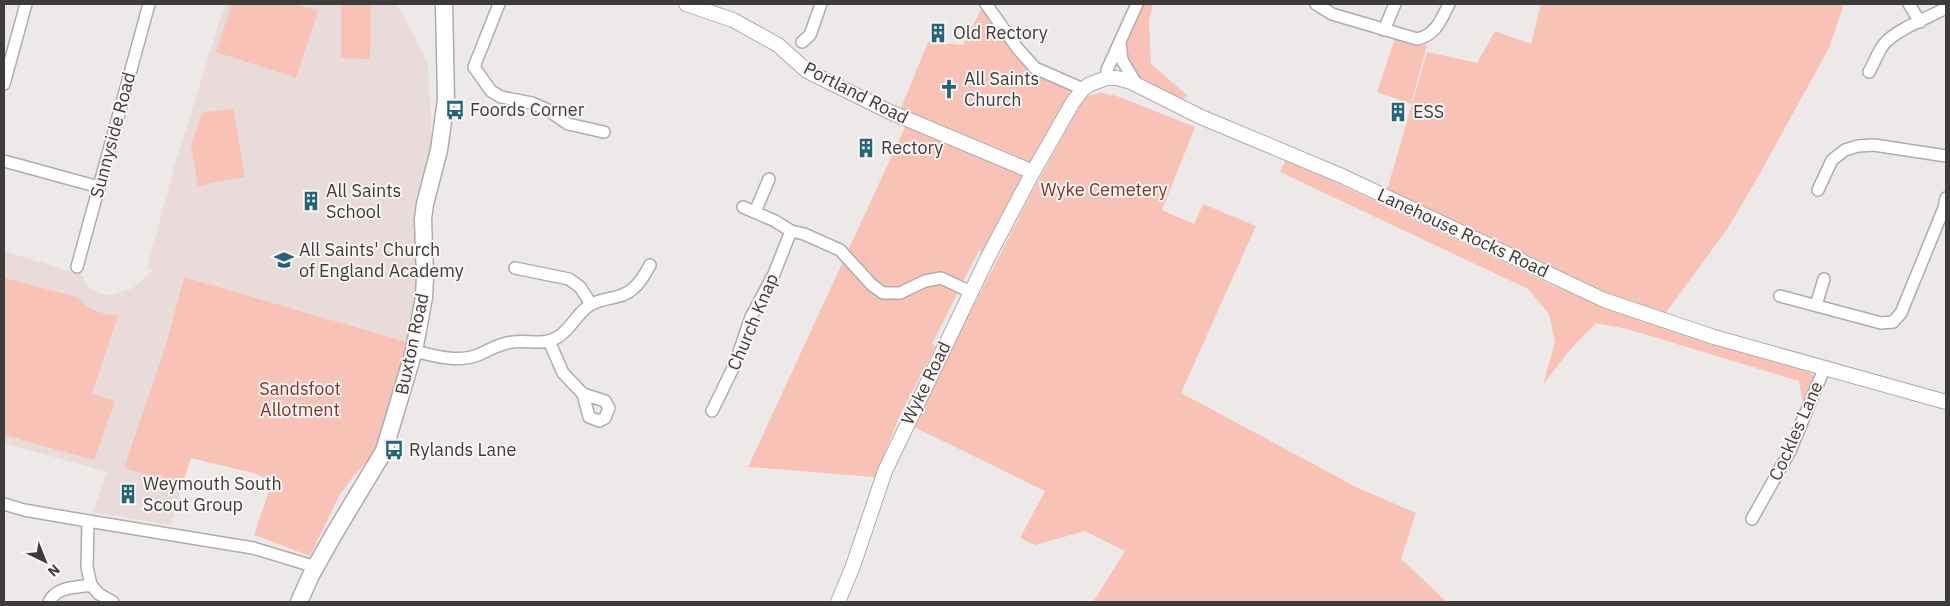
<svg xmlns="http://www.w3.org/2000/svg" width="1950" height="606" viewBox="0 0 1950 606" font-family="'IBM Plex Sans',sans-serif">
<style>
.built{fill:#e8dbd9}
.green{fill:#f9c2b7}
.lines{fill:none;stroke-linecap:round;stroke-linejoin:round}
.minor-casing{stroke:#b0acab;stroke-width:14}
.major-casing{stroke:#b0acab;stroke-width:16}
.highway-casing{stroke:#b0acab;stroke-width:19}
.minor{stroke:#fff;stroke-width:11}
.major{stroke:#fff;stroke-width:14}
.highway{stroke:#fff;stroke-width:16}
.labels{text-anchor:middle;stroke-width:4;stroke-linejoin:round;paint-order:stroke}
.poi-label{font-size:18px;fill:#3d3c3b;stroke:#faf6f5;text-anchor:start}
.street-label{font-size:18px;fill:#3d3c3b;stroke:#faf6f5}
.park-label{font-size:18px;fill:#873224;stroke:#faf6f5}
</style>
<rect width="100%" height="100%" fill="#ede9e8"/>
<!-- built -->
<path class="built" d="M225,4H397L428,63L432,142L421,205L418,296L407,342L184,277L165,348L125,468L182,485L171,525L93,512L107,472L4,443V251L82,275L84,282L88,287L102,294L112,295L133,288L147,276L152,270L147,269L173,171Z"/>
<!-- green -->
<g class="green">
<path d="M232,4H295L318,11L296,78L216,52Z"/>
<path d="M341,4H371L370,59L341,58Z"/>
<path d="M1143,4H1153L1149,21L1151,64L1187,95L1182,101C1161,90 1119,74 1126,44C1129,30 1137,16 1143,4Z"/>
<path d="M1541,4H1844L1829,48L1759,175L1728,228L1662,318L1387,190L1427,52L1477,63L1495,31L1531,44Z"/>
<path d="M982,8L1028,68L1027,71L1071,91L983,252L979,250L932,344L936,346L900,415L875,477L748,467L907,123L899,113L928,42L963,45Z"/>
<path d="M1395,38L1412,44L1427,45L1411,104L1377,92Z"/>
<path d="M1100,93L1117,96L1195,127L1162,210L1194,224L1203,204L1256,226L1181,393L1358,488L1416,513L1401,559L1447,602H1093L1125,551L1085,531L1035,545L1020,538L1045,491L912,426L1031,194L1079,107L1088,96Z"/>
<path d="M233,108L245,177L198,186L191,145L202,113Z"/>
<path d="M1286,159L1554,286L1811,373L1816,381L1806,401L1802,399L1799,381L1627,329L1596,323L1568,352L1543,385L1555,342L1549,314L1528,289L1280,172Z"/>
<path d="M184,277L407,342L378,449L352,478L339,496L310,556L254,535L272,482L257,474L191,458L182,485L124,468L165,348Z"/>
<path d="M4,278L77,297L89,308L105,314L118,315L92,394L115,401L94,460L4,435Z"/>
</g>
<g class="lines">
<defs>
<g id="minor">
<path d="M499,4L474,67L491,91L501,97L532,103L548,110L568,124L604,132"/>
<path d="M986,4L1018,49L1035,68L1083,89"/>
<path d="M1316,4L1332,14L1417,39C1436,35 1441,20 1449,4"/>
<path d="M1909,4L1920,22"/>
<path d="M1384,30L1395,4"/>
<path d="M802,42L810,35L821,4"/>
<path d="M1120,43L1122,60L1137,85"/>
<path d="M1869,72C1874,63 1878,52 1884,44C1897,29 1928,18 1946,8"/>
<path d="M1107,78V70L1137,4"/>
<path d="M4,84L26,4"/>
<path d="M4,161L99,187"/>
<path d="M1818,190L1832,160L1845,150L1858,146L1874,145L1946,156"/>
<path d="M743,207L775,221L791,231L804,234L840,250L872,285L883,293H900L925,281L941,278L971,292"/>
<path d="M755,212L769,179"/>
<path d="M77,267L149,4"/>
<path d="M515,268L569,279L580,287L591,304"/>
<path d="M1780,296L1881,323L1893,322L1901,313L1944,208L1946,198"/>
<path d="M1816,305L1824,279"/>
<path d="M549,341L563,373L583,394"/>
<path d="M414,351C436,356 456,363 478,355C489,350 500,343 513,342C529,340 543,346 558,337C571,329 577,313 590,305C598,300 607,299 616,297C634,293 642,280 650,265"/>
<path d="M583,394L605,401L609,408L605,418L599,421L589,417Z"/>
<path d="M712,411L735,364L751,317L774,274L791,231"/>
<path d="M4,504L24,510L88,521L253,548L316,567"/>
<path d="M1752,519L1790,451L1824,369"/>
<path d="M88,521L87,567L91,585"/>
<path d="M49,602C57,586 75,588 91,585L99,594L113,602"/>
</g>
<g id="major">
<path d="M686,4L733,20L778,45L807,71L890,112L1033,172"/>
<path d="M838,602L853,566L885,471L988,257L1033,172L1073,102L1083,89L1090,84L1107,78H1117L1131,82L1201,117L1342,176L1604,300L1714,337L1946,402"/>
</g>
<path id="highway" d="M299,602L311,575L334,534L384,451L414,351L424,297L425,277L423,219L425,204L439,150L446,100L444,4"/>
</defs>
<!-- minor casing -->
<use href="#minor" class="minor-casing"/>
<!-- major casing -->
<use href="#major" class="major-casing"/>
<!-- highway casing -->
<use href="#highway" class="highway-casing"/>
<!-- minor -->
<use href="#minor" class="minor"/>
<!-- major -->
<use href="#major" class="major"/>
<!-- highway -->
<use href="#highway" class="highway"/>
</g>
<!-- icons -->
<defs>
<symbol id="building-bare" viewBox="-9 -9 18 18"><path d="M-4-6H4V6H1V3H-1V6H-4ZM-2.5-4.3h1.7v1.8h-1.7ZM.8-4.3h1.7v1.8H.8ZM-2.5-1h1.7V.8h-1.7ZM.8-1h1.7V.8H.8Z" fill="#246479" stroke="#faf6f5" stroke-width="2.5" paint-order="stroke"/></symbol>
<symbol id="church-bare" viewBox="-9 -9 18 18"><path d="M-1.2-6h2.4v3.5h3.3v2.4h-3.3V6h-2.4V-.1h-3.3v-2.4h3.3Z" fill="#246479" stroke="#faf6f5" stroke-width="2.5" paint-order="stroke"/></symbol>
<symbol id="bus-bare" viewBox="-9 -9 18 18"><path d="M-5-6H5V4H4V6H2V4H-2V6H-4V4H-5ZM-3.5-4V0h7V-4ZM-3.5 1.2v1.5H-2V1.2ZM2 1.2v1.5H3.5V1.2Z" fill="#246479" stroke="#faf6f5" stroke-width="2.5" paint-order="stroke"/></symbol>
<symbol id="school-bare" viewBox="-9 -9 18 18"><path d="M0-5L7-2L0 1L-7-2ZM-4 1L0 2.5L4 1V4Q0 6-4 4Z" fill="#246479" stroke="#faf6f5" stroke-width="2.5" paint-order="stroke"/></symbol>
</defs>
<g fill-rule="evenodd">
<use href="#building-bare" x="924" y="19" width="28" height="28"/>
<use href="#church-bare" x="935" y="75" width="28" height="28"/>
<use href="#bus-bare" x="441" y="96" width="28" height="28"/>
<use href="#building-bare" x="1384" y="98" width="28" height="28"/>
<use href="#building-bare" x="852" y="134" width="28" height="28"/>
<use href="#building-bare" x="297" y="187" width="28" height="28"/>
<use href="#school-bare" x="270" y="246" width="28" height="28"/>
<use href="#bus-bare" x="380" y="436" width="28" height="28"/>
<use href="#building-bare" x="114" y="480" width="28" height="28"/>
</g>
<g class="labels">
<!-- poi labels -->
<g class="poi-label">
<text x="953" y="39">Old Rectory</text>
<text x="964" y="85">All Saints<tspan x="964" dy="21">Church</tspan></text>
<text x="470" y="116">Foords Corner</text>
<text x="1413" y="118">ESS</text>
<text x="881" y="154">Rectory</text>
<text x="326" y="197">All Saints<tspan x="326" dy="21">School</tspan></text>
<text x="299" y="256">All Saints' Church<tspan x="299" dy="21">of England Academy</tspan></text>
<text x="409" y="456">Rylands Lane</text>
<text x="143" y="490">Weymouth South<tspan x="143" dy="21">Scout Group</tspan></text>
</g>
<!-- street labels -->
<g class="street-label">
<text transform="translate(856 93) rotate(27)" y="6">Portland Road</text>
<text transform="translate(113 135) rotate(-75)" y="6">Sunnyside Road</text>
<text transform="translate(1463 233) rotate(25)" y="6">Lanehouse Rocks Road</text>
<text transform="translate(753 322) rotate(-67)" y="6">Church Knap</text>
<text transform="translate(412 344) rotate(-78)" y="6">Buxton Road</text>
<text transform="translate(926 383) rotate(-64)" y="6">Wyke Road</text>
<text transform="translate(1796 431) rotate(-66)" y="6">Cockles Lane</text>
</g>
<!-- park labels -->
<g class="park-label">
<text x="1104" y="196">Wyke Cemetery</text>
<text x="300" y="395">Sandsfoot<tspan x="300" dy="21">Allotment</tspan></text>
</g>
</g>
<!-- border -->
<rect width="1950" height="606" fill="none" stroke="#3d3c3b" stroke-width="10"/>
<!-- north arrow -->
<g transform="translate(45 561) rotate(137)" stroke="#faf6f5" stroke-width="4" paint-order="stroke">
<path d="M0-4L9 19L0 12L-9 19Z" fill="#3d3c3b"/>
<text y="-8" font-size="14" font-weight="bold" text-anchor="middle" fill="#3d3c3b">N</text>
</g>
</svg>
